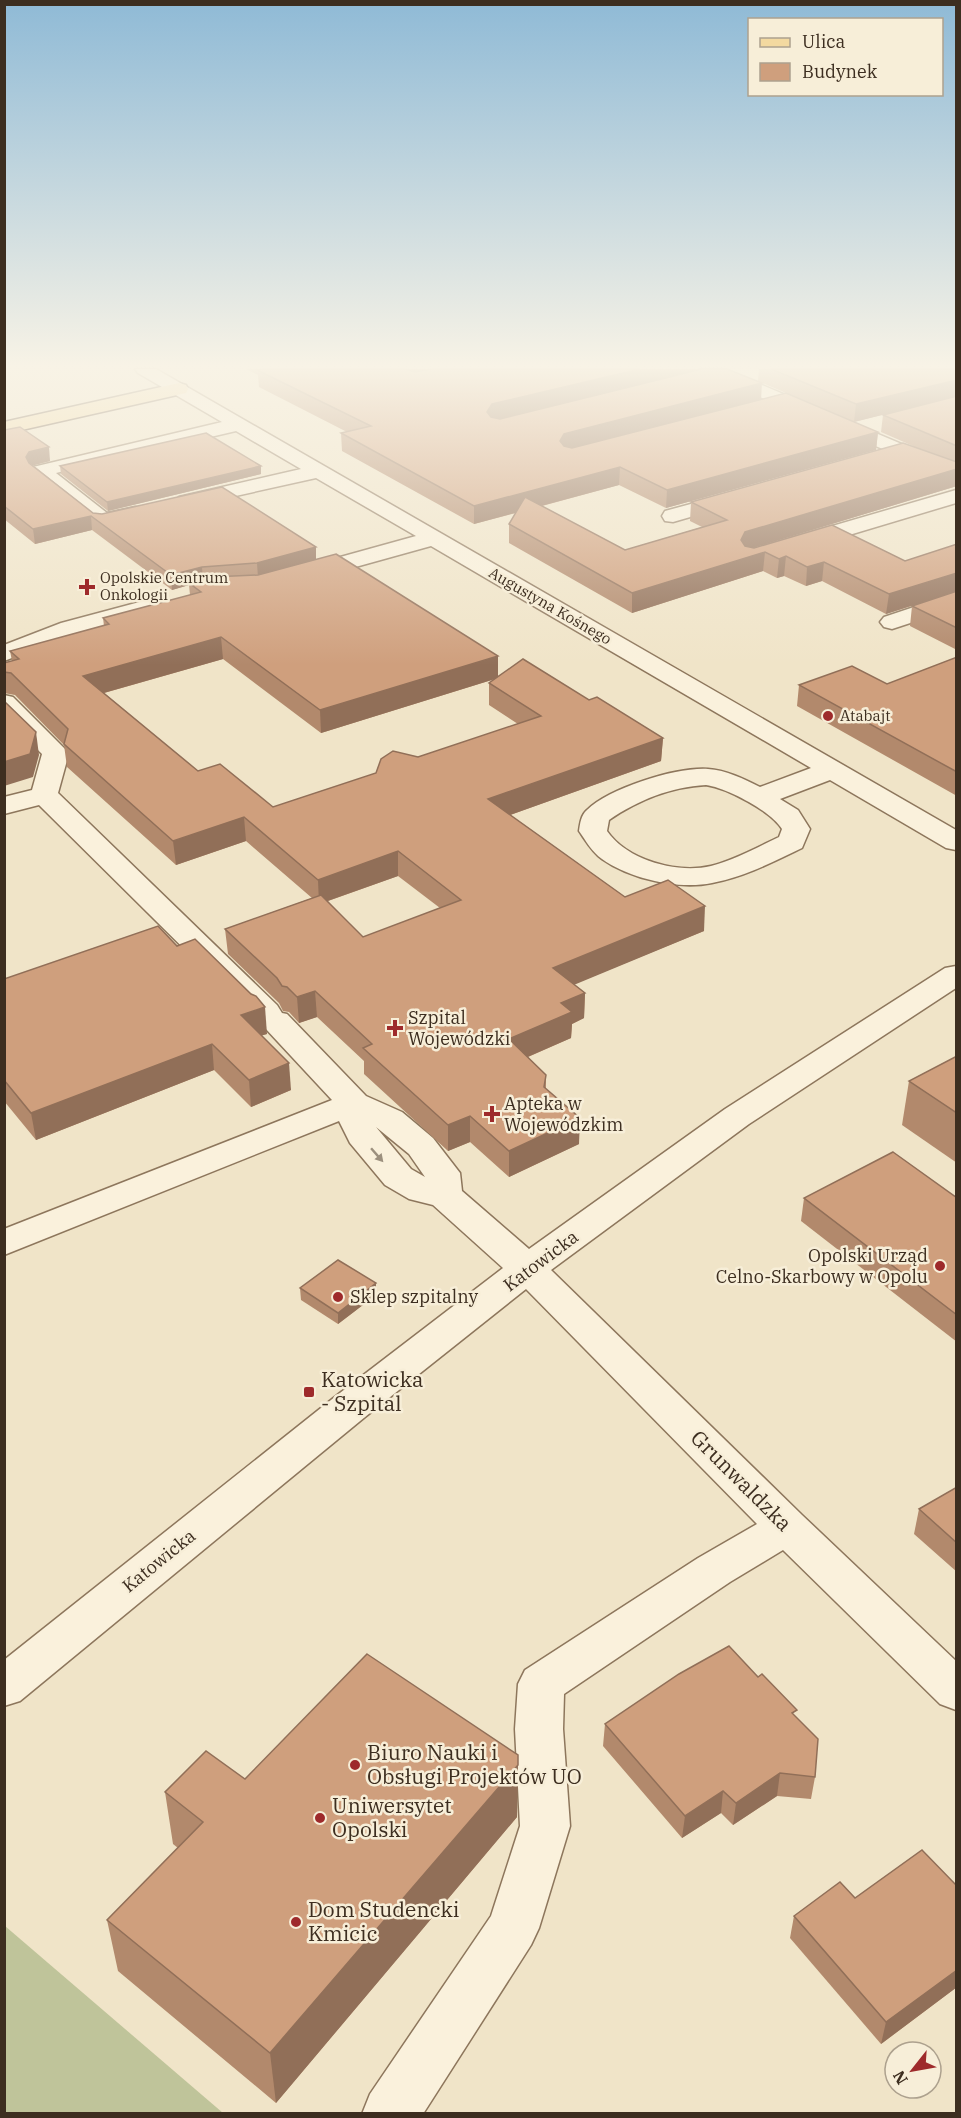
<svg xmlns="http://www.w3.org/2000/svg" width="961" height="2118" viewBox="0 0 961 2118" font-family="'IBM Plex Serif',serif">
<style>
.cemetery{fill:#bfc49a}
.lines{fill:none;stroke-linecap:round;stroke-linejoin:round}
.minor-casing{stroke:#8d765c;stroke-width:3}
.major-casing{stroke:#5b4430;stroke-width:3}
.minor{fill:#faf1dc;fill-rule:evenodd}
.major{fill:#f3d9a0;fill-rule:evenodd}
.wall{fill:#b2896c;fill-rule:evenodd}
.shaded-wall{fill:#916f58}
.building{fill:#cf9f7d;stroke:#916f58;stroke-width:1.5}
.oneway{fill:#9c907e}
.poi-dot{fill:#9e2a2b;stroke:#f7eed8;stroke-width:2}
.labels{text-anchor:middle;stroke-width:5;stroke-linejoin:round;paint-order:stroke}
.far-poi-label{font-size:15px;fill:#3d2e20;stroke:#f7eed8;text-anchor:start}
.far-street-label{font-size:15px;fill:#3d2e20;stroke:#f7eed8}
.poi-label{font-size:18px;fill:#3d2e20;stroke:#f7eed8;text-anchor:start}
.street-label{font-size:18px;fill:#3d2e20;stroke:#f7eed8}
.near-poi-label{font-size:21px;fill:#3d2e20;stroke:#f7eed8;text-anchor:start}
.near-street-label{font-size:21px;fill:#3d2e20;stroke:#f7eed8}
</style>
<rect width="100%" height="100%" fill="#f0e4c8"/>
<!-- cemetery -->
<path class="cemetery" d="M4,1926H5L223,2113H5Z"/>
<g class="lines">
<defs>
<g id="minor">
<path d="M135,369H156L956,830V850L946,848L830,780L780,799L798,810L810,829L802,848C773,862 744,877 712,883C679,890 630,879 602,859C592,852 586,841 579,831C580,824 581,815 587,810C610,788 676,767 708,769C726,770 744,779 760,787L811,768L431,546L305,581L297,579L294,574L297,569L416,536L316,478L186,507L179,505L175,501L179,497L301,469L236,431L56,473L107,513L135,507L143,508L146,513L143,518C128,521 110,528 95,525L33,475L30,471L33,467L222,422L138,373ZM706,785C727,788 771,811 782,829L779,837C758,847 735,860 711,866C677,874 627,860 607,831L609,820C638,800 671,787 706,785Z"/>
<path d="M700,369H724L956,467V480L703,373Z"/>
<path d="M956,490V503L799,550L791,548L788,543L791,538Z"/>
<path d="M735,492L742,494L746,498L742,502L673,522L665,521L662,516L665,511Z"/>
<path d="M956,593V608L892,629L884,627L880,622L884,617Z"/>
<path d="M147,600L155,602L159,607L155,612L77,633L4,661V645L61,623Z"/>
<path d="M4,695L13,697L69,753L58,793L277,1005L282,1013L287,1014L366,1096L402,1112L433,1138L460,1173L462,1191L529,1249L725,1109L945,968L956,966V988L749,1124L551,1270L802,1515L956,1661V1710L940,1704L783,1550L730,1582L564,1694L563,1729L570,1826L539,1928L531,1945L423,2114H362L370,2094L491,1916L520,1826L515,1729L518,1684L525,1670L698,1558L757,1524L526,1289L365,1417L20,1701L4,1706V1660L336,1396L503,1268L433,1205L409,1199L385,1185L350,1143L339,1121L4,1255V1229L332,1100L265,1028L260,1020L255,1019L39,805L4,814V797L32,790L42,754L4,717ZM376,1127L409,1154L425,1177L411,1169Z"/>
</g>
<path id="major" d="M179,383L186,385L188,389L186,393L4,434V422Z"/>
</defs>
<!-- minor casing -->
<use href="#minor" class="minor-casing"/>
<!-- major casing -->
<use href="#major" class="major-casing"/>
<!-- minor -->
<use href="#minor" class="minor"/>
<!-- major -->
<use href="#major" class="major"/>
</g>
<!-- wall -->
<g class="wall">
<path d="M246,369H699L761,400L878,432L876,450L666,508L619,485L542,506L625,550L702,527L690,521L691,502L913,446L881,432L883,415L910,408L854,422L758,381L759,369H957V486L753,548L905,561L957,544V650L910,626L912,606L940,597L886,614L822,581L806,586L784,576L777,578L763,571L632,613L509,543V524L516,513L474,524L342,451L341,433L347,432L259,387L258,375Z"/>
<path d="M4,430L50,461L33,465L93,513L316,547V559L498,676L589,700L663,738L661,761L510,815L625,897L704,931L574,984L585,993L584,1018L572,1024L571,1038L528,1057L546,1075V1089L579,1144L509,1177L470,1142L448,1151L364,1074V1061L317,1017L299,1023L289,1012L283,1011L279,1003L228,954L225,929L312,898L246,841L176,865L67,767L64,745L15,695L4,693V663L12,661L10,651L104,626L103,618L190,595L189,585L172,590L92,530L35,544L4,519ZM223,659L321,733L495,679L489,683V705L518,724L418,757L376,773L273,807L198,771L104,693ZM398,876L440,908L363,937L328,901Z"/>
<path d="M60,466H261V474L108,511L61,474Z"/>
<path d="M957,657V796L797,706L799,685L887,684Z"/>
<path d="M4,979L267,1034L262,1035L291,1090L251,1107L214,1070L36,1140L4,1101Z"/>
<path d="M957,1056V1163L902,1125L909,1081Z"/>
<path d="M804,1198H957V1342L801,1221Z"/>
<path d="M300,1288L376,1295L338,1324L301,1300Z"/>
<path d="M957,1487V1572L914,1534L919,1509Z"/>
<path d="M796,1717L815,1777L811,1799L777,1796L733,1825L721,1813L682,1838L603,1746L605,1724Z"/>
<path d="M245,1779L517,1817L276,2103L118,1971L107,1920L178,1848L173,1844L165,1792Z"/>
<path d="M957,1886V1987L881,2044L790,1938L794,1916L855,1898Z"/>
</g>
<!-- shaded-wall -->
<g class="shaded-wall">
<path d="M404,369H438L404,380Z"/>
<path d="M640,369H699L698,371L491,422L487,412L492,404Z"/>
<path d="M957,380V396L854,422L856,404Z"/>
<path d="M762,383L761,400L563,452L560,441L564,434Z"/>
<path d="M878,432L876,450L666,508L667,490Z"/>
<path d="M49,447L50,461L31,466L26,457L29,452Z"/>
<path d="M261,466V474L108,511L107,502Z"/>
<path d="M620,467L619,485L474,524V506Z"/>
<path d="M957,469V486L743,551L741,540L745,532Z"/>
<path d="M91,516L92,530L35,544L33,529Z"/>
<path d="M316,547V561L258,578L257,563Z"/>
<path d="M765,552L763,571L632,613V593Z"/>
<path d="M786,556L784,576L777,578L779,559Z"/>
<path d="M824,562L822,581L806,586L807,567Z"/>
<path d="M202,567L203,582L189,583V585L172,590L171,575Z"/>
<path d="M957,573V591L886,614L889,594Z"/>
<path d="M221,637L223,659L86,698L83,676Z"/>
<path d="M498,656V678L321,733L320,710Z"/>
<path d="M36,732L39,755L33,777L4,786V762Z"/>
<path d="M663,738L661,761L488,823V799Z"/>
<path d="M244,817L246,841L176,865L173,841Z"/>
<path d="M398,851V876L319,904L318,880Z"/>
<path d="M705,906L704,931L552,994L553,968Z"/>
<path d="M315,991L317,1017L299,1023L297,997Z"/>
<path d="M585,993L584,1018L572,1024L571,1038L509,1065V1039L561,1003Z"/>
<path d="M265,1007L267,1034L243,1041L241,1015Z"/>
<path d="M212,1044L214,1070L36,1140L31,1113Z"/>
<path d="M289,1063L291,1090L251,1107L249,1080Z"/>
<path d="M470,1116V1142L448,1151V1125Z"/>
<path d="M580,1118L579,1144L509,1177V1151Z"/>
<path d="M376,1283V1295L338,1324V1313Z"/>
<path d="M518,1765L517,1817L276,2103L270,2053Z"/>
<path d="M780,1773L777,1796L733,1825L736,1803Z"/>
<path d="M723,1791L721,1813L682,1838L685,1816Z"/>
<path d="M957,1970V1987L881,2044L886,2022Z"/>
</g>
<!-- building -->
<g class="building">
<path d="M263,369H405L415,372L432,369H640L492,404L487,412L491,417L500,419L702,369H727L762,383L564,434L560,441L564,446L572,448L786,393L878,432L667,490L620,467L474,506L341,433L371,426L257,370Z"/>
<path d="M771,369H957V380L856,404Z"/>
<path d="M957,396V446L883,415Z"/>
<path d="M20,427L49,447L29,452L26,457L29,463L93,513L102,514L222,487L316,547L257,563L202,567L171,575L91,516L33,529L4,506V430Z"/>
<path d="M206,433L261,466L107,502L60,466Z"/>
<path d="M903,443L957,462V469L745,532L741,540L745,546L754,548L832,525L905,561L957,544V573L889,594L824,562L807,567L786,556L779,559L765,552L632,593L509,524L525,497L625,550L727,520L691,502Z"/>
<path d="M336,554L498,656L320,710L221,637L83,676L198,771L220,764L273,807L376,773L381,759L393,751L418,757L541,716L489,683L523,659L589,700L597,697L663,738L488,799L625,897L668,880L705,906L553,968L585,993L561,1003L572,1012L509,1039L546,1075L544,1087L580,1118L509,1151L470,1116L448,1125L363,1048L372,1044L315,991L297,997L287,987L282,986L277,978L225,929L321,895L363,937L461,900L398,851L318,880L244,817L173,841L64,744L68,729L11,673L4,672V663L19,659L10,651L109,624L103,618L201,592L189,583L211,577L258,575Z"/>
<path d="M957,591V628L912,606Z"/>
<path d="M957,657V772L799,685L852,666L887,684Z"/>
<path d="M4,701L36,732L30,754L4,762Z"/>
<path d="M158,926L177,946L195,939L251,994L256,996L265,1007L241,1015L289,1063L249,1080L212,1044L31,1113L4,1080V979Z"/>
<path d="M957,1056V1113L909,1081Z"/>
<path d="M893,1152L957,1198V1315L804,1198Z"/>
<path d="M338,1260L376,1283L338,1313L300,1288Z"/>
<path d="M957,1487V1543L919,1509Z"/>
<path d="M729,1646L758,1677L762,1674L797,1710L792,1713L818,1739L815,1777L780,1773L736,1803L723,1791L685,1816L605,1724L679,1674Z"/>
<path d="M367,1654L518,1755V1765L270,2053L107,1920L203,1822L165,1792L206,1751L245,1779Z"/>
<path d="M922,1850L957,1886V1970L886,2022L794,1916L840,1882L855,1898Z"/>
</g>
<!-- one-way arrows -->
<defs><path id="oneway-solid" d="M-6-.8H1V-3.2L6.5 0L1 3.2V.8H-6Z" transform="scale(1.5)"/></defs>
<use class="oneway" href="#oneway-solid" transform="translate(377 1155) rotate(49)"/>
<!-- sky -->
<linearGradient id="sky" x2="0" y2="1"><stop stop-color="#8fbad6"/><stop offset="0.55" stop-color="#f8f3e6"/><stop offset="1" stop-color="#f8f3e6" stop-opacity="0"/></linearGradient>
<rect width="961" height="665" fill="url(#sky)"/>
<!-- markers -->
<g class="poi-dot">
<path d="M84 578h6v6h6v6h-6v6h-6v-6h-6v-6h6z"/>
<circle cx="828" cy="716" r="6"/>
<path d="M392 1019h6v6h6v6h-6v6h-6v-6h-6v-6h6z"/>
<path d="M489 1105h6v6h6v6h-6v6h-6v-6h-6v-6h6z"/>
<circle cx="940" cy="1266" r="6"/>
<circle cx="338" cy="1297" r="6"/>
<rect x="303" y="1386" width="12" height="12" rx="3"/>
<circle cx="355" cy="1765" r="6"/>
<circle cx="320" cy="1818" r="6"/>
<circle cx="296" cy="1922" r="6"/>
</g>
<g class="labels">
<!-- far-poi labels -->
<g class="far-poi-label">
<text x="100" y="583">Opolskie Centrum<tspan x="100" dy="17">Onkologii</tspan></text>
<text x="840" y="721">Atabajt</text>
</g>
<!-- far-street labels -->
<g class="far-street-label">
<text transform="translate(550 606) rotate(30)" y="5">Augustyna Kośnego</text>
</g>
<!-- poi labels -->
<g class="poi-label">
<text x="408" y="1024">Szpital<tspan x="408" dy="21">Wojewódzki</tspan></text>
<text x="504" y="1110">Apteka w<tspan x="504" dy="21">Wojewódzkim</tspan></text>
<text x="928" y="1262" text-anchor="end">Opolski Urząd<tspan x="928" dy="21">Celno-Skarbowy w Opolu</tspan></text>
<text x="350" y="1303">Sklep szpitalny</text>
</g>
<!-- street labels -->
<g class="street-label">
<text transform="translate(541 1261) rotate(-37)" y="6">Katowicka</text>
<text transform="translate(159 1561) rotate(-39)" y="6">Katowicka</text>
</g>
<!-- near-poi labels -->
<g class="near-poi-label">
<text x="321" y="1387">Katowicka<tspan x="321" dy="24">- Szpital</tspan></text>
<text x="367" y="1760">Biuro Nauki i<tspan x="367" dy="24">Obsługi Projektów UO</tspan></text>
<text x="332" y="1813">Uniwersytet<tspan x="332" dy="24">Opolski</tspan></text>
<text x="308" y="1917">Dom Studencki<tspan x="308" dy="24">Kmicic</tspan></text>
</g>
<!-- near-street labels -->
<g class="near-street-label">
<text transform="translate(741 1481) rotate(45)" y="7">Grunwaldzka</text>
</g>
</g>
<!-- border -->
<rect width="961" height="2118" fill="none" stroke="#3d2e20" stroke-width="12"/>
<!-- legend -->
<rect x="748" y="18" width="195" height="78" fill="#f7eed8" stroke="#ada18e" stroke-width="1.5"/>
<rect x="760" y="38" width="30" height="9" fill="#f3d9a0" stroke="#ada18e" stroke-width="1.5"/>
<text x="802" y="48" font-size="18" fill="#3d2e20">Ulica</text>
<rect x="760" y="63" width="30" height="18" fill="#cf9f7d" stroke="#ada18e" stroke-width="1.5"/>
<text x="802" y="78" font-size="18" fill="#3d2e20">Budynek</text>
<!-- north arrow -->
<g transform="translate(913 2070) rotate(239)"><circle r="28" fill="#f7eed8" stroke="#ada18e" stroke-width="1.5"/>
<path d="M0-4.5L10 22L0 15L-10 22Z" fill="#9e2a2b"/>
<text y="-9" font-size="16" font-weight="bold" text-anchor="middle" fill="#3d2e20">N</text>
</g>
</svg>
